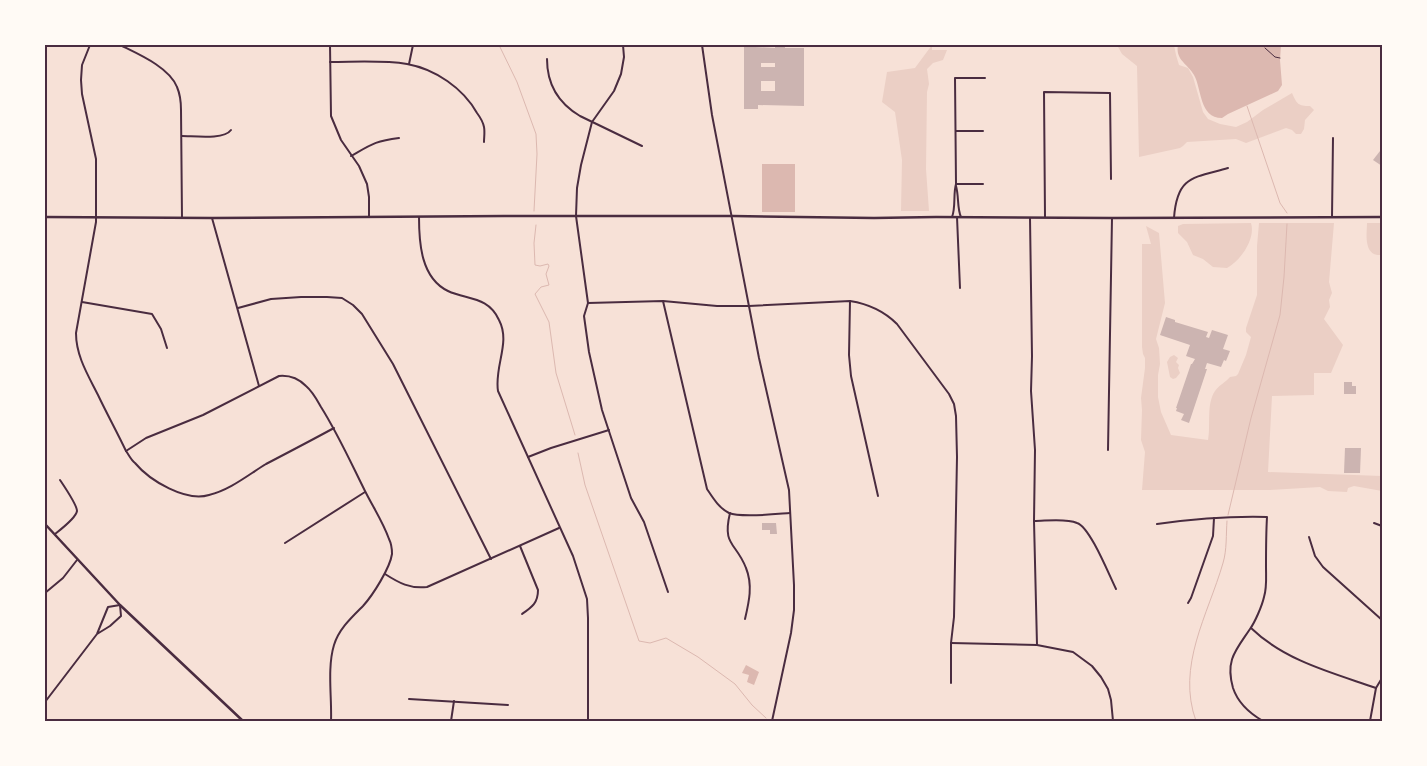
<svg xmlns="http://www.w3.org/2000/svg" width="1427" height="766" viewBox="0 0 1427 766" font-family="'Fira Sans',sans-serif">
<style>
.green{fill:#ebcfc5}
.water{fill:#dcb8b0}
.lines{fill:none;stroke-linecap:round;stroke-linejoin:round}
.stream{stroke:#dcb8b0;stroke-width:1}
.building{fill:#ccb4b1;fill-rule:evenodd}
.path{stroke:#4a2c40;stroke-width:1}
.minor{stroke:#4a2c40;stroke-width:2}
.tertiary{stroke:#4a2c40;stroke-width:2.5}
.neatline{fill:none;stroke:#4a2c40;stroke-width:2}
</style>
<rect width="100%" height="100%" fill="#f7e1d7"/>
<!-- green -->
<g class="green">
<path d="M932,45V50H947L943,60L933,63L927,69L929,84L927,92L926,169L929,211H901L902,160L895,112L882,102L887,72L915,68Z"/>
<path d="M1117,45H1174L1176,55L1179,65L1188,68L1193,77L1203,112L1208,119L1220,124L1236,127L1247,122L1263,110L1292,93C1297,104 1298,106 1310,106L1314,110L1305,120L1304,129L1301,134H1296L1292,130L1286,128L1246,143L1236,139L1187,142L1183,146L1180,148L1139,157L1137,66L1122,54Z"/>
<path d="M1251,223C1256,239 1240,261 1227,268L1213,267L1203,259L1193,255L1187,242L1178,233V226L1183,224Z"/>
<path d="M1259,223H1334L1329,282L1332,293L1329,300L1330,307L1324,319L1343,345L1331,373H1314V395L1272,396L1268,472L1382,476V491L1354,486L1348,488L1347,492L1328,491L1320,487L1270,490H1142L1145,452L1141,440L1142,410L1141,398L1145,368V358L1143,354L1142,347V244H1151L1146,226L1159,233L1165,303L1156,339L1159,348L1160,364L1158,375V397L1161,412L1171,435L1208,440C1211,426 1206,404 1215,391C1219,385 1226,382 1230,377L1236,376L1238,374L1246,355L1251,337L1246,332V328L1257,295V246Z"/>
<path d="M1367,223H1382V255C1380,255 1375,255 1374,254C1364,249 1367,231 1367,223Z"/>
<path d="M1174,355L1178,358L1176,362L1179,365L1178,368L1180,373L1176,378L1173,379L1170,377L1167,362L1170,357Z"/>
</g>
<!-- water -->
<g class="water">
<path d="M1178,45H1281L1280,60L1282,85L1278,91L1228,114L1222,118C1199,118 1202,89 1194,75C1188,64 1175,60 1178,45Z"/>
<rect x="762" y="164" width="33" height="48"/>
<path d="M746,665L759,672L754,685L747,682L749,675L742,673Z"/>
</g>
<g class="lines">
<!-- stream -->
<g class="stream">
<path d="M499,45L517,82L536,134L537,154L534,211"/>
<path d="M1247,106L1280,203L1287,213"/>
<path d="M536,225L534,243L535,265L540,266L548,264L549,266L546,274L549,285L541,287L535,294L549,322L556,373L575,435"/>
<path d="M578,453L585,485L639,641L650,643L666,638L698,657L735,684L752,705L766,718"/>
<path d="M1228,515L1251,418L1280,315L1284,277L1287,224"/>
<path d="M1196,721C1176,666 1208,615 1223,563C1227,550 1226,534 1227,521"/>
</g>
</g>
<!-- building -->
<g class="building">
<path d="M744,45H755V47L775,48V45L785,46V48H804V106L758,105V109H744ZM761,63H775V67H761ZM761,81H775V91H761Z"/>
<path d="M1380,151L1382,152V166L1373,160Z"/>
<path d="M1166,317L1175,320V322L1208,332L1206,337L1209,338L1212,330L1228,335L1223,349L1230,351L1226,361L1224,360L1221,367L1207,363L1205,369H1207L1189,423L1181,420L1184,414L1176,411L1177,408H1176L1191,364H1192L1195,359L1186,356L1190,345L1160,335Z"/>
<path d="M1344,382H1352V386H1356V394H1344Z"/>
<path d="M1345,448H1361L1360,473H1344Z"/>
<path d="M762,523H776L777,534H770V530H762Z"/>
</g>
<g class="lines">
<!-- path -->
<path class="path" d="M1265,48L1275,57L1280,58"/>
<!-- minor -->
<g class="minor">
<path d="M90,45L82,65L81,80L82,94L96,159V222L76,333C76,356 88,375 98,395C107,414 117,432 126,451C129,455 131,460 135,463C150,481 186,502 209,495C230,490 248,475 266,464C289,452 312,440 334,428"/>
<path d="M120,45C138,54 169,67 177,87C180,94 181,102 181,110L182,218"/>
<path d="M330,45L331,116L341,140L359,166L367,184L369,197V217"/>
<path d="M623,45L624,57L621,74L614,91L592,122L581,165L577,188L576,216L588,303L584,316L589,352L602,410L631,498L644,522L668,592"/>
<path d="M702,45L712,115L759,358L789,490L794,585V610L791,633L772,721"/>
<path d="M547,59C547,85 558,103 580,116L642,146"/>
<path d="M330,62C355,62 383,60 407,64C435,69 463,88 477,113C480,117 483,122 484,127C485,132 484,137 484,142"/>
<path d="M409,64L413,45"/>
<path d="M956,131H983"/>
<path d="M182,136C194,136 224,140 231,130"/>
<path d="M351,156C372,144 375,141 399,138"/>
<path d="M956,184H983"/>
<path d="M956,186C959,196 957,209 961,217"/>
<path d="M419,217C419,243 421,278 448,291C467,300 488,296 499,320C511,343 494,366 498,391L573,556L587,599L588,618V721"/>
<path d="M952,217C956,207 953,194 956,184L955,78H985"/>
<path d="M957,217L960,288"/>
<path d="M1045,217L1044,92L1110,93L1111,179"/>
<path d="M1332,217L1333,138"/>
<path d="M212,218L259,386"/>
<path d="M1030,218L1032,356L1031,391L1035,450L1034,521L1037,645"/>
<path d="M1174,218C1177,176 1193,178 1228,168"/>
<path d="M663,301L707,489C713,498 719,508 729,513C741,518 776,514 790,513"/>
<path d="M850,301L849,355L851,376L878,496"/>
<path d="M82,302L152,314L161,329L167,348"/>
<path d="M588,303L663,301L717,306H749L850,301C869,304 884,311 897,324L949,394L954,404L956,416L957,457L954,617L951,643V683"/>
<path d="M238,308L271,299L301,297H327L342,298L353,305L362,314L393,364L491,559"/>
<path d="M1108,450L1112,218"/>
<path d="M126,451L146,438L203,415L279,376C290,375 298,378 306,386C313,392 317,400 321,407C338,434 351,463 365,491C373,507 383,522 389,539C391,543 392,549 392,554C390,568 373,595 363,606C351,618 339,629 334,645C327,668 332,698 331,721"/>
<path d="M528,457L551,448L609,430"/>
<path d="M730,513C722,546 736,542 746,568C753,585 749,602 745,619"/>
<path d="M1034,521C1046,521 1066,518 1077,523C1090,527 1109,575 1116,589"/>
<path d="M1374,523L1382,526"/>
<path d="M1157,524C1193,519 1230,516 1267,517C1266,534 1266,550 1266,567C1266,577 1267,588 1264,597C1262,606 1255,622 1250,629C1236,650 1225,660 1233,688C1238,703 1249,713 1263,721"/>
<path d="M55,534C60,530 76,518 77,511C77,505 64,486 60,480"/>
<path d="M1309,537L1315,556L1323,567L1382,620"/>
<path d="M285,543L365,492"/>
<path d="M520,546L538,590C538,603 532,607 522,614"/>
<path d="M385,574C399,583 410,589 427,587L559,528"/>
<path d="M45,593L63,578L77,560"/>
<path d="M1188,603L1191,598L1213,536L1214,518"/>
<path d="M1251,628C1285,661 1333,673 1376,688"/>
<path d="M951,643L1037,645L1073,652L1092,666L1101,677L1108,689L1111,700L1113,721"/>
<path d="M409,699L508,705"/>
<path d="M45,702L97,634L108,607L120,605L121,616L110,626L97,634"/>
<path d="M451,721L454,701"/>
<path d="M1370,721L1376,688L1382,678"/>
</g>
<!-- tertiary -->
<g class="tertiary">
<path d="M45,217L212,218L504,216H733L874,218L936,217L1112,218L1382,217"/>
<path d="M45,524L120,605L243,721"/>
</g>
</g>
<!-- border -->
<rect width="1427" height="766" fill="none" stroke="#fffaf5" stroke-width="92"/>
<rect x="46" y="46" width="1335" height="674" class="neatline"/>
</svg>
